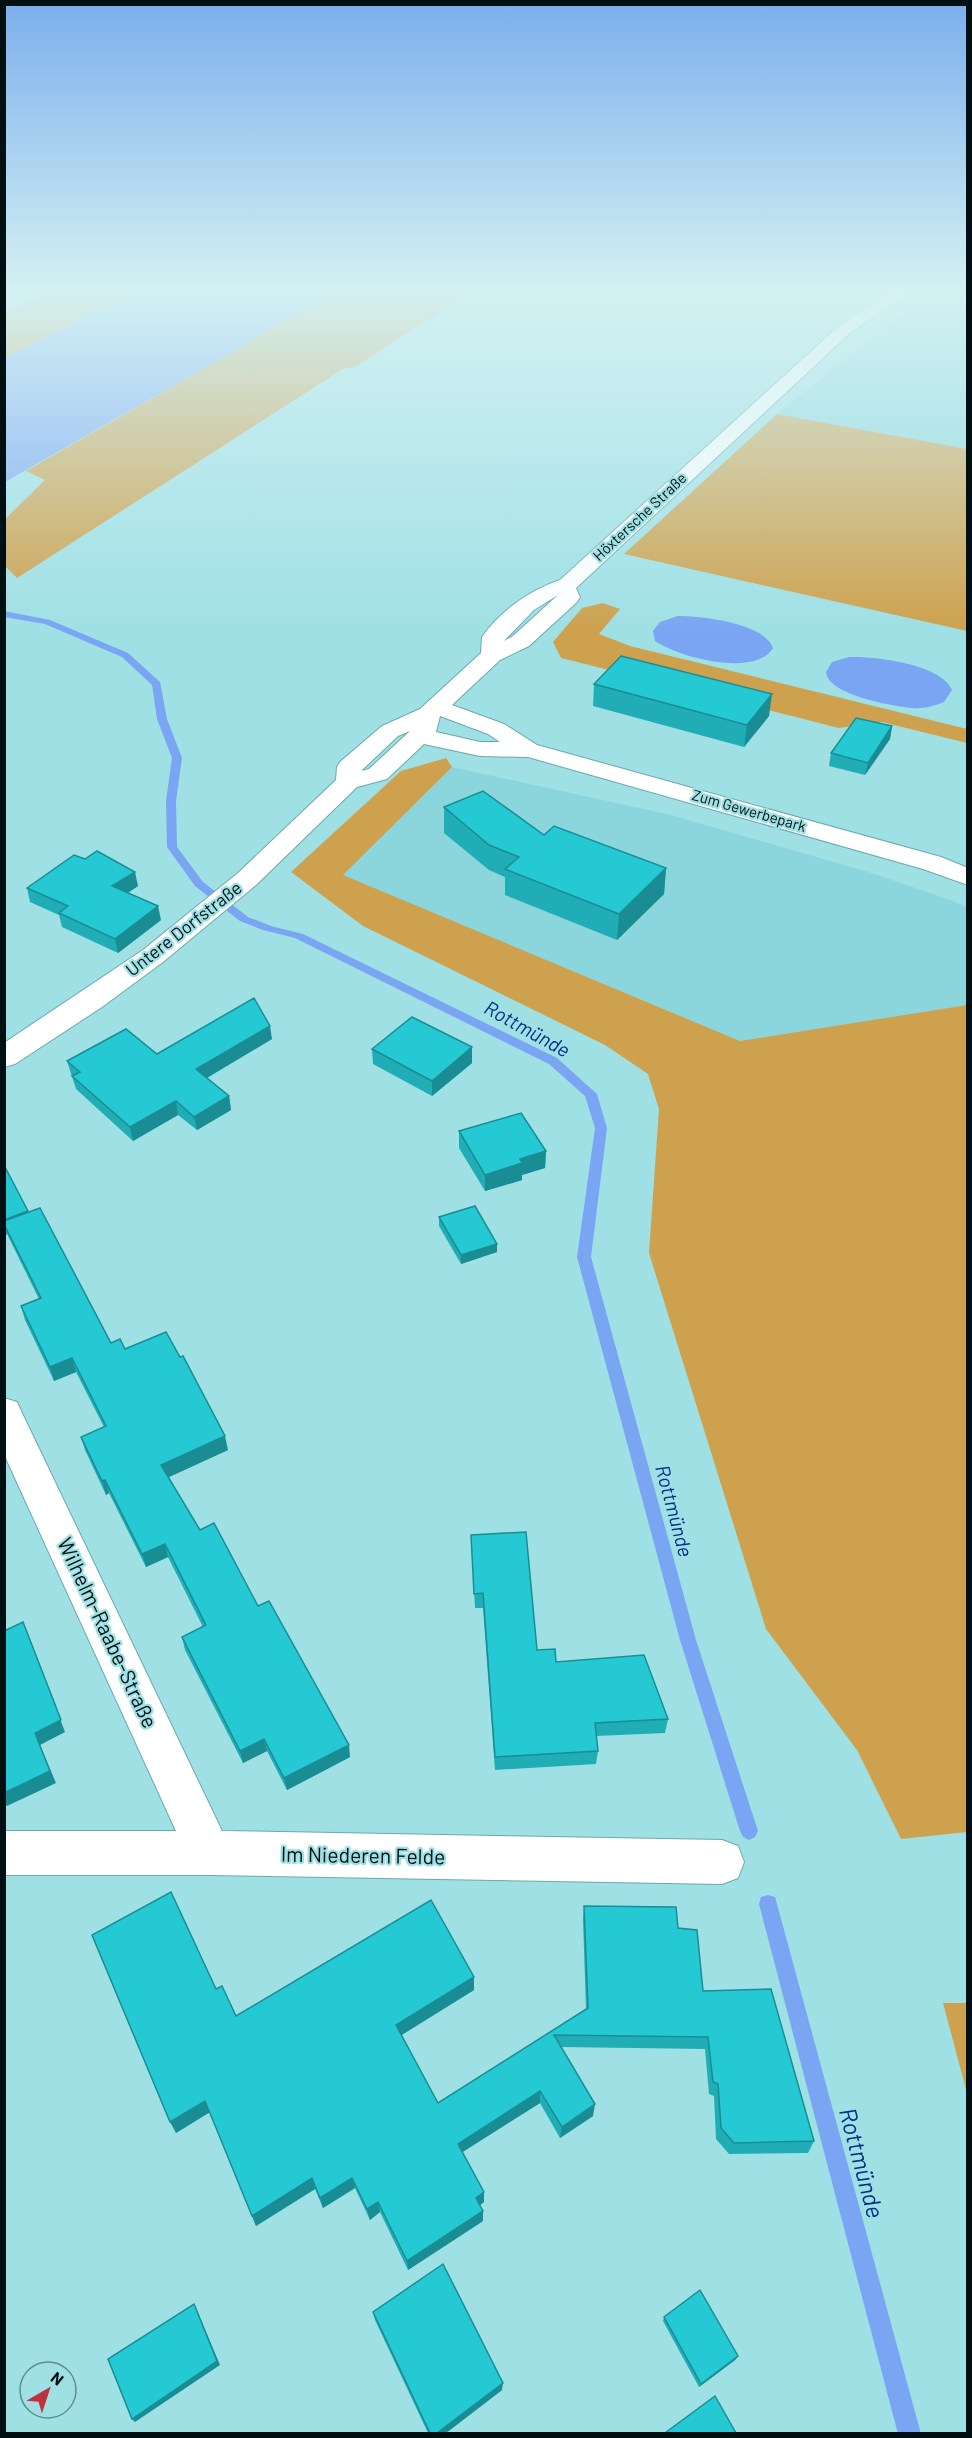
<svg xmlns="http://www.w3.org/2000/svg" width="972" height="2438" viewBox="0 0 972 2438" font-family="Barlow,sans-serif">
<style>
.built{fill:#8ad6dc}
.green{fill:#cda14e}
.water{fill:#79a5f3}
.lines{fill:none;stroke-linecap:round;stroke-linejoin:round}
.stream{fill:#79a5f3;fill-rule:evenodd}
.minor-casing{stroke:#6aa9ae;stroke-width:2}
.minor{fill:#fff;fill-rule:evenodd}
.wall{fill:#20adb5}
.shaded-wall{fill:#1a8d94}
.building{fill:#25c9d3;stroke:#1a8d94;stroke-width:1.5}
.labels{text-anchor:middle;stroke-width:4.5;stroke-linejoin:round;paint-order:stroke}
.far-street-label{font-size:15px;fill:#001012;stroke:#9fe0e5}
.street-label{font-size:18px;fill:#001012;stroke:#9fe0e5}
.water-label{font-size:20px;font-style:italic;fill:#003088;stroke:#9fe0e5}
.near-street-label{font-size:21px;fill:#001012;stroke:#9fe0e5}
.near-water-label{font-size:24px;font-style:italic;fill:#003088;stroke:#9fe0e5}
</style>
<rect width="100%" height="100%" fill="#9fe0e5"/>
<!-- built -->
<g class="built">
<path d="M940,290H967V449L777,414L908,309Z"/>
<path d="M452,767L671,815L875,874L956,902L967,908V1005L740,1041L342,875Z"/>
</g>
<!-- green -->
<g class="green">
<path d="M49,290H138L5,358V313Z"/>
<path d="M334,290H474L352,369L346,367L17,578L5,566L4,520L45,480L26,471L246,344C273,323 309,314 334,290Z"/>
<path d="M777,414L967,449V631L624,554Z"/>
<path d="M603,603L620,609L599,634L630,646L967,729V743L882,722L839,728L561,658L553,642L582,608Z"/>
<path d="M446,758L452,767L343,875L740,1041L967,1005V1832L901,1839L857,1750L766,1629L649,1253L659,1109L648,1074L605,1045L363,926L291,872L401,771Z"/>
<path d="M943,2003H967V2093Z"/>
</g>
<!-- water -->
<g class="water">
<path d="M138,290H334C309,314 273,323 246,344L5,482V358Z"/>
<path d="M678,616C700,616 765,623 773,648C755,678 678,657 655,641L653,631L660,622Z"/>
<path d="M849,657C875,656 941,664 952,690L944,702C934,706 923,709 912,708C892,706 828,695 826,672L832,662Z"/>
</g>
<g class="lines">
<!-- stream -->
<g class="stream">
<path d="M4,611L50,620L128,653L160,682L167,719L182,758L176,801L177,847L203,882L248,917L271,926L303,934L557,1058L597,1094L607,1128L591,1257L696,1640L758,1831L755,1837L749,1840L743,1837L740,1831L680,1640L577,1257L595,1128L585,1096L549,1064L295,938L263,930L240,921L195,886L167,847L166,801L172,758L157,719L152,685L122,657L45,624L4,617Z"/>
<path d="M768,1895L775,1897L777,1904L921,2434H898L759,1904L761,1897Z"/>
</g>
<defs>
<g id="minor">
<path d="M894,290H913L851,332L576,588L580,597L577,602L529,646L500,660L452,705L504,724L537,745L941,857L968,868V885L923,869L528,757L480,756L424,744L387,779L357,787L256,885L163,962L102,1007L15,1064L4,1067V1043L143,950L238,873L336,780L337,767L340,762L382,726L420,709L481,653L482,637C500,611 530,590 560,580L839,326ZM558,595L513,636L504,641L534,610ZM440,716L488,734L500,742H480L436,732ZM410,731L369,769L361,771L398,736Z"/>
<path d="M4,1398L17,1402L22,1413L222,1831L722,1840L738,1846L744,1862L738,1878L722,1884L209,1875H4V1831H176L4,1454Z"/>
</g>
</defs>
<!-- minor casing -->
<use href="#minor" class="minor-casing"/>
<!-- minor -->
<use href="#minor" class="minor"/>
</g>
<!-- wall -->
<g class="wall">
<path d="M594,684L769,716L744,747L593,706Z"/>
<path d="M892,726L890,739L865,775L829,766L831,753Z"/>
<path d="M444,807L666,868L664,894L617,940L505,895V877L489,870L444,833Z"/>
<path d="M138,886L128,893L161,920L118,953L62,927L59,915L30,902L27,888Z"/>
<path d="M272,1039L207,1078L229,1096L231,1110L197,1130L178,1115L133,1141L76,1089L67,1061L157,1054Z"/>
<path d="M472,1047V1063L432,1096L373,1064L372,1049Z"/>
<path d="M459,1131L546,1151L545,1168L522,1175V1180L485,1191L459,1148Z"/>
<path d="M4,1165L28,1212L111,1343L125,1349L228,1450L168,1477L200,1530L258,1606L350,1757L287,1790L267,1751L243,1763L185,1650L182,1637L203,1627L168,1557L146,1567L109,1493L106,1495L85,1450L81,1437L104,1427L76,1372L54,1381L25,1320L21,1306L39,1299L7,1234L4,1235Z"/>
<path d="M439,1217L497,1252L461,1264L439,1226Z"/>
<path d="M471,1535L537,1650L556,1662L668,1719L665,1733L596,1736L598,1751L596,1764L495,1770L483,1608H475Z"/>
<path d="M584,1906L678,1928L703,1991L814,2141L808,2153L729,2154L716,2139L714,2096L709,2094L705,2049L561,2047L593,2116L560,2138L540,2103L462,2152L484,2202L480,2205L483,2211V2221L408,2270L380,2212L370,2220L355,2188L323,2208L315,2189L256,2226L210,2112L176,2133L216,1989L236,2016L474,1977V1990L401,2035L438,2103L586,2009L583,1920Z"/>
<path d="M373,2312L502,2390L446,2433H428L375,2320Z"/>
<path d="M664,2317L738,2356L735,2360L699,2387L663,2321Z"/>
</g>
<!-- shaded-wall -->
<g class="shaded-wall">
<path d="M772,694L769,716L744,747L747,725Z"/>
<path d="M892,726L890,739L865,775L868,763Z"/>
<path d="M666,868L664,894L617,940L619,914Z"/>
<path d="M135,872L138,886L115,901L112,886Z"/>
<path d="M158,906L161,920L118,953L115,939Z"/>
<path d="M270,1026L272,1039L198,1083L196,1069Z"/>
<path d="M472,1047V1063L432,1096V1081Z"/>
<path d="M229,1096L231,1110L197,1130L194,1117Z"/>
<path d="M176,1101L178,1115L133,1141L130,1127Z"/>
<path d="M546,1151L545,1168L522,1175V1180L485,1191V1175L520,1159Z"/>
<path d="M4,1225L7,1234L4,1235Z"/>
<path d="M497,1244V1252L461,1264V1255Z"/>
<path d="M72,1358L76,1372L54,1381L50,1367Z"/>
<path d="M225,1436L228,1450L165,1479L161,1465Z"/>
<path d="M105,1480L109,1493L106,1495L102,1481Z"/>
<path d="M165,1544L168,1557L146,1567L142,1554Z"/>
<path d="M23,1622L65,1732L40,1745L56,1783L7,1806L4,1802V1793Z"/>
<path d="M264,1739L267,1751L243,1763L240,1751Z"/>
<path d="M349,1745L350,1757L287,1790L284,1778Z"/>
<path d="M474,1977V1990L397,2038L396,2025Z"/>
<path d="M540,2091V2103L458,2155V2144Z"/>
<path d="M205,2101L210,2112L176,2133L170,2122Z"/>
<path d="M595,2104L593,2116L560,2138L562,2127Z"/>
<path d="M312,2178L315,2189L256,2226L252,2216Z"/>
<path d="M352,2178L355,2188L323,2208L320,2198Z"/>
<path d="M484,2192V2202L476,2208V2198Z"/>
<path d="M378,2202L380,2212L370,2220L367,2209Z"/>
<path d="M483,2211V2221L408,2270L407,2261Z"/>
<path d="M194,2304L196,2308L220,2365L135,2422L132,2419Z"/>
<path d="M738,2356L735,2360L699,2387L701,2384Z"/>
<path d="M503,2383L502,2390L446,2433H437Z"/>
</g>
<!-- building -->
<g class="building">
<path d="M621,656L772,694L747,725L594,684Z"/>
<path d="M856,718L892,726L868,763L831,753Z"/>
<path d="M483,791L544,835L554,826L666,868L619,914L505,869L519,857L489,845L444,807Z"/>
<path d="M97,851L135,872L112,886L158,906L115,939L59,913L68,906L27,888L74,855L85,859Z"/>
<path d="M254,998L270,1026L196,1069L229,1096L194,1117L176,1101L130,1127L72,1076L80,1072L67,1061L126,1029L157,1054Z"/>
<path d="M412,1017L472,1047L432,1081L372,1049Z"/>
<path d="M521,1113L546,1151L520,1159L522,1163L485,1175L459,1131Z"/>
<path d="M4,1165L28,1211L4,1220Z"/>
<path d="M475,1206L497,1244L461,1255L439,1217Z"/>
<path d="M40,1208L111,1343L120,1339L125,1349L166,1332L180,1357L183,1356L225,1436L161,1465L200,1530L214,1523L258,1606L269,1601L349,1745L284,1778L264,1739L240,1751L182,1637L206,1625L165,1544L142,1554L105,1480L102,1481L81,1437L106,1426L72,1358L50,1367L21,1306L41,1298L4,1224V1221Z"/>
<path d="M526,1532L537,1650L555,1649L556,1662L644,1655L668,1719L595,1723L598,1751L495,1757L483,1593L474,1594L471,1535Z"/>
<path d="M23,1622L61,1720L35,1733L50,1771L4,1793V1631Z"/>
<path d="M171,1892L216,1989L222,1986L236,2016L431,1900L474,1977L396,2025L438,2103L588,2008L584,1906L676,1907L678,1928L697,1930L703,1991L771,1989L814,2141L734,2143L721,2128L718,2084L713,2082L708,2037L554,2035L595,2104L562,2127L540,2091L458,2144L484,2192L476,2198L483,2211L407,2261L378,2202L367,2209L352,2178L320,2198L312,2178L252,2216L205,2101L170,2122L92,1935Z"/>
<path d="M443,2264L503,2383L437,2433H430L373,2312Z"/>
<path d="M700,2290L738,2356L701,2384L664,2317Z"/>
<path d="M194,2304L217,2361L132,2419L108,2359Z"/>
<path d="M715,2396L736,2433H665Z"/>
</g>
<!-- sky -->
<linearGradient id="sky" x2="0" y2="1"><stop stop-color="#7baeec"/><stop offset="0.46" stop-color="#d4f1f3"/><stop offset="1" stop-color="#d4f1f3" stop-opacity="0"/></linearGradient>
<rect width="972" height="631" fill="url(#sky)"/>
<g class="labels">
<!-- far-street labels -->
<g class="far-street-label">
<text transform="translate(640 517) rotate(-43)" y="5">Höxtersche Straße</text>
<text transform="translate(749 811) rotate(16)" y="5">Zum Gewerbepark</text>
</g>
<!-- street labels -->
<g class="street-label">
<text transform="translate(184 929) rotate(-38)" y="6">Untere Dorfstraße</text>
</g>
<!-- water labels -->
<g class="water-label">
<text transform="translate(527 1029) rotate(29)" y="7">Rottmünde</text>
<text transform="translate(674 1511) rotate(75)" y="7">Rottmünde</text>
</g>
<!-- near-street labels -->
<g class="near-street-label">
<text transform="translate(107 1633) rotate(65)" y="7">Wilhelm-Raabe-Straße</text>
<text transform="translate(363 1856) rotate(1)" y="7">Im Niederen Felde</text>
</g>
<!-- near-water labels -->
<g class="near-water-label">
<text transform="translate(861 2163) rotate(75)" y="8">Rottmünde</text>
</g>
</g>
<!-- border -->
<rect width="972" height="2438" fill="none" stroke="#001012" stroke-width="12"/>
<!-- north arrow -->
<g transform="translate(48 2390) rotate(39)"><circle r="28" fill="#9fe0e5" stroke="#5f8d91" stroke-width="1.5"/>
<path d="M0-4.5L10 22L0 15L-10 22Z" fill="#c0303d"/>
<text y="-9" font-size="16" font-weight="bold" text-anchor="middle" fill="#001012">N</text>
</g>
</svg>
